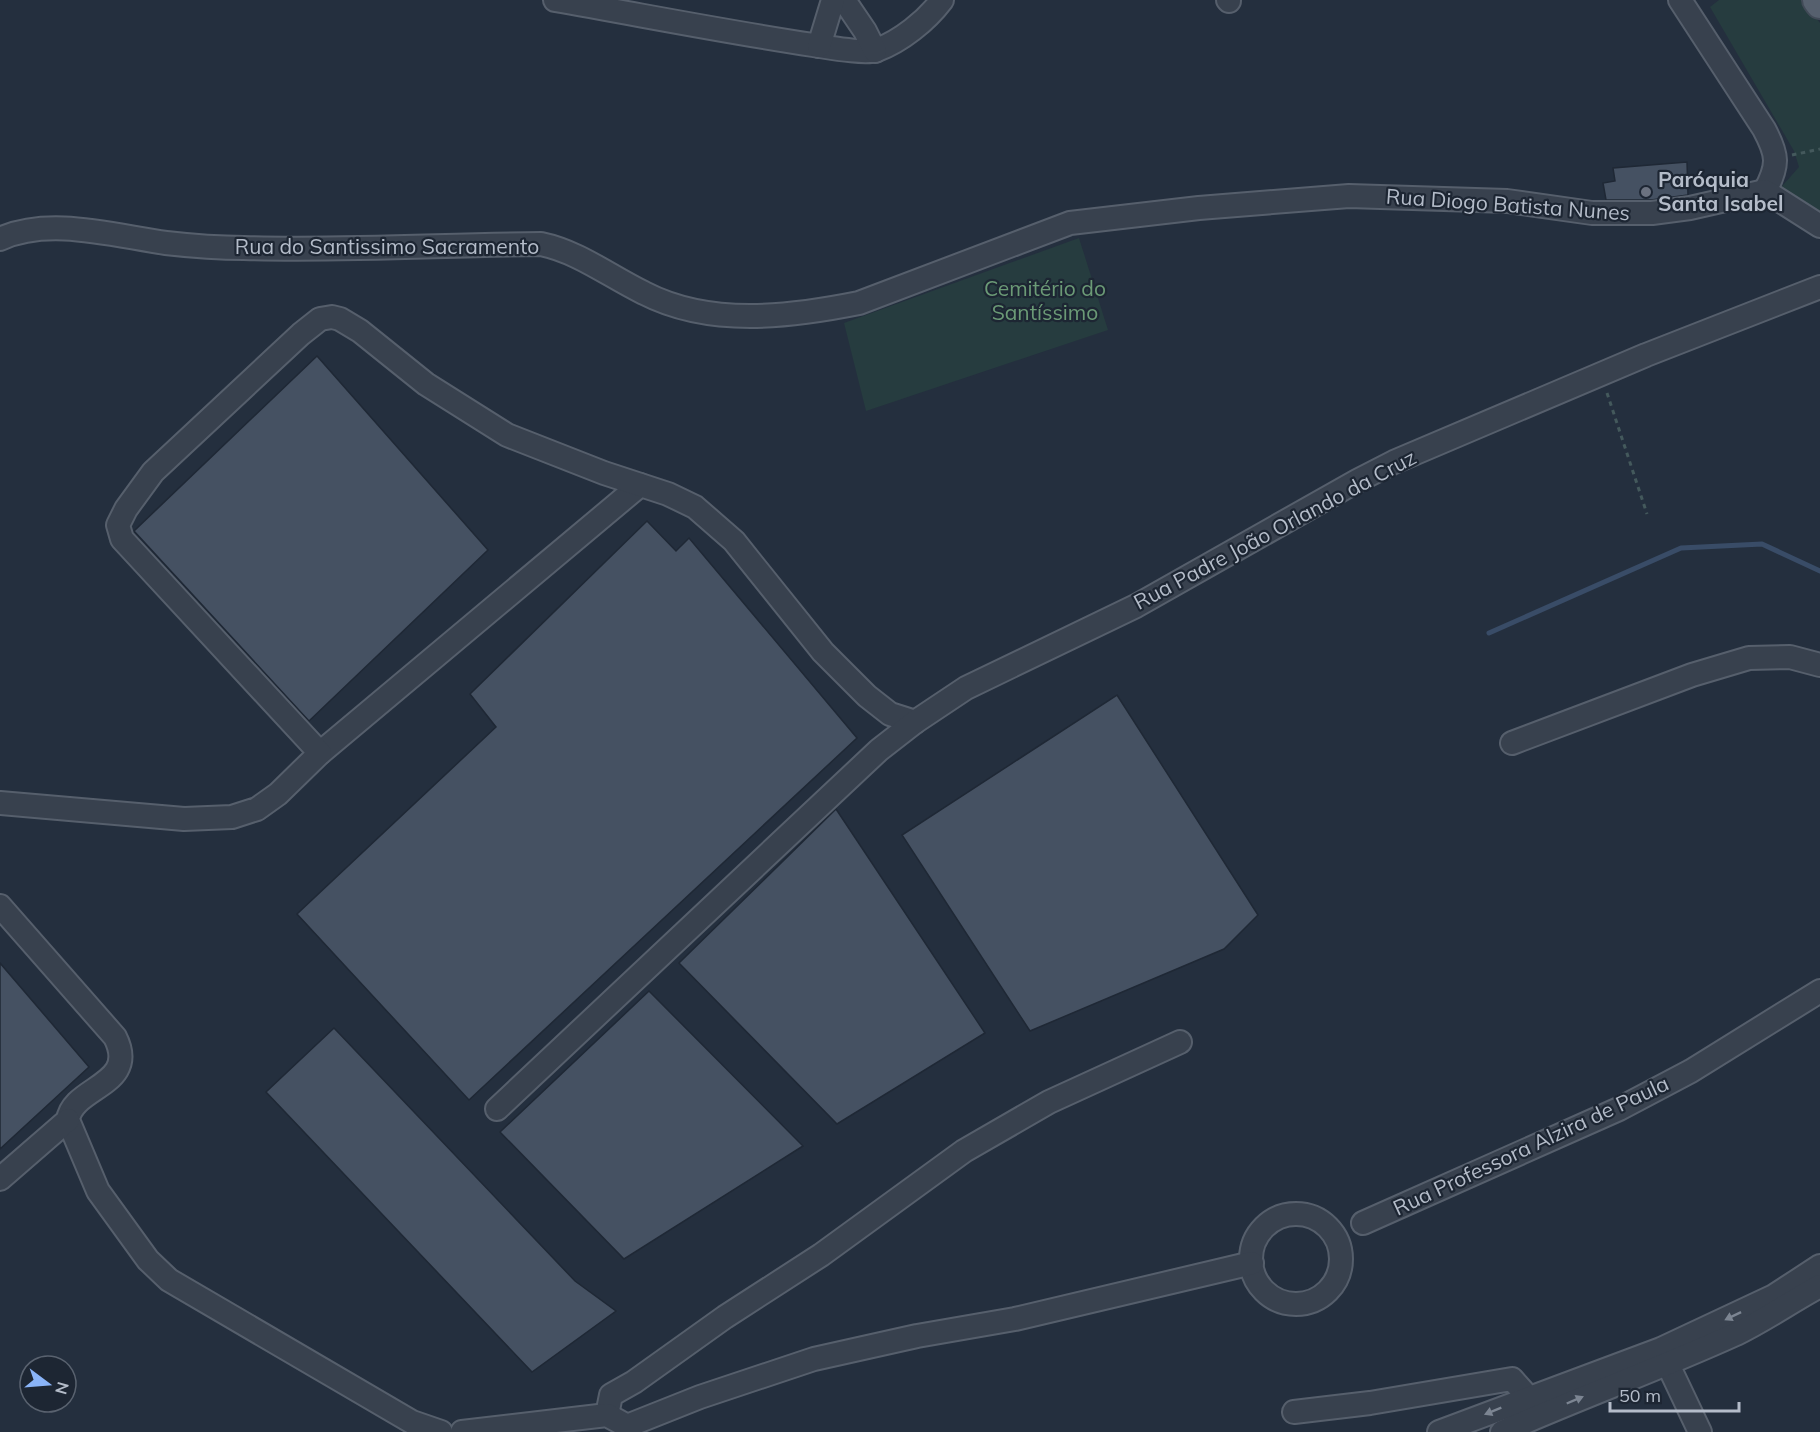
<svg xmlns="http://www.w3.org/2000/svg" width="1820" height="1432" viewBox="0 0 1820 1432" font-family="Mulish,sans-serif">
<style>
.green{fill:#263c3f}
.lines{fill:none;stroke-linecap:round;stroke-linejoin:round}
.stream{stroke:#394c67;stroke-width:5}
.building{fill:#455162;stroke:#1f2835;stroke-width:1.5}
.minor-casing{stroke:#565f6c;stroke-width:26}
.major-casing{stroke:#414a57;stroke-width:32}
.path{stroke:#44595c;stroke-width:3;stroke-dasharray:4.5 4.5;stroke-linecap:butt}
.minor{stroke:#38414e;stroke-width:22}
.major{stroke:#56606e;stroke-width:28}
.oneway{fill:#7c8592}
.worship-dot{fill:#6b7280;stroke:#1d2633;stroke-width:2}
.labels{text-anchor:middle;stroke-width:4.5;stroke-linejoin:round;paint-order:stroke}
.poi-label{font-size:21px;font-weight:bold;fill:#b4bcc9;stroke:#1d2633;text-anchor:start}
.street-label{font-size:21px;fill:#b4bcc9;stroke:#1d2633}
.park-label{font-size:21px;fill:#6b9a76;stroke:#1d2633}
</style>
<rect width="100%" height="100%" fill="#242f3e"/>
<!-- green -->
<g class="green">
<path d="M1719,0H1802L1820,23V222L1776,193L1799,167L1794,151L1710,7Z"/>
<path d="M1079,238L1108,330L866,411L844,323Z"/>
</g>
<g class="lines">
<!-- stream -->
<path class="stream" d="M1489,633L1681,548L1762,544L1820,571"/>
</g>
<!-- building -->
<g class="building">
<path d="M1687,162L1688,195L1651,200H1606L1603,183L1615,181L1613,168Z"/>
<path d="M317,356L488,550L309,721L134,531Z"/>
<path d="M647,521L676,551L689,538L857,738L469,1100L297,914L496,727L470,694Z"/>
<path d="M1117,695L1258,915L1224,949L1030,1031L902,835Z"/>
<path d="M836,809L985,1033L837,1124L679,963Z"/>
<path d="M0,963L89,1067L0,1149Z"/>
<path d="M649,991L803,1146L624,1259L500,1132Z"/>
<path d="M334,1028L575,1281L616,1311L532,1372L266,1092Z"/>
</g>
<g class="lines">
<defs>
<g id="minor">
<path d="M555,0C641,15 726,32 813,45C827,47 864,54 877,50C901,41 926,21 942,0"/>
<path d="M844,0L865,31L875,51"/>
<path d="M1228,0L1229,1"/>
<path d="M1680,0L1764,129C1778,155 1779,165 1765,191"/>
<path d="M819,46L833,0"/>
<path d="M0,239C49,216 115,236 166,243C192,246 219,248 244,248C343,251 442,245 541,244C579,252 609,276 644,293C710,327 789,317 859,303L1070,223L1199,208L1349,196L1507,201L1592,213H1652L1690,208L1765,191L1820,226"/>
<path d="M1512,743L1692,675L1749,658L1790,657L1820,665"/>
<path d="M320,753L640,485"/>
<path d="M0,803L184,819L232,817L257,809L278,794L320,753L122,539L118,525L126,509L153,472L301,334L320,319L332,317L340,319L360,331L426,384L507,435L604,473L668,494L695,507L734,541L823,652L867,696L890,714L915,722"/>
<path d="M0,906L115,1037C140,1086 72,1086 68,1120L98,1191L148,1260L169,1280L412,1422L441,1432"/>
<path d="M497,1109L879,750L915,722L966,688L1136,606L1357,481L1394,462L1646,355L1820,287"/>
<path d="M0,1179L68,1120"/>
<circle cx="1296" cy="1259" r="45"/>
<path d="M1363,1223L1619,1109L1691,1071L1820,991"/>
<path d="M1662,1352L1700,1432"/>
<path d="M1294,1412L1370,1403L1512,1379L1528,1397"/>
<path d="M607,1415L611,1395L634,1382L725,1317L821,1255L964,1151L1049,1102L1180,1042"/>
<path d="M462,1432L607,1415L627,1426L700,1397L814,1359L917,1336L1015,1319L1252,1263"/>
<path d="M1439,1432L1661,1349L1774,1296L1820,1266"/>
<path d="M1502,1432C1579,1398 1659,1369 1736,1334C1765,1320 1792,1301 1820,1286"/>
</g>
<path id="major" d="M1817,0L1820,4"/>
</defs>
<!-- minor casing -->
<use href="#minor" class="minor-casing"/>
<!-- major casing -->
<use href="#major" class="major-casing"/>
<!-- path -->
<g class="path">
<path d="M1792,155L1820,149"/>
<path d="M1607,393L1647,514"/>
</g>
<!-- minor -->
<use href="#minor" class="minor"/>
<!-- major -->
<use href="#major" class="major"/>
</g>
<!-- one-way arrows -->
<defs><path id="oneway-solid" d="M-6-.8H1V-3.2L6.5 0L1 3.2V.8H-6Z" transform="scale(1.5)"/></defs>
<g class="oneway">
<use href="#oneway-solid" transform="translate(1733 1316) rotate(154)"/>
<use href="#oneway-solid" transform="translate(1575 1400) rotate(-23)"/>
<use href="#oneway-solid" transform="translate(1493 1411) rotate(158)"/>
</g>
<!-- markers -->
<circle class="worship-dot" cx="1646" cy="192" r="6"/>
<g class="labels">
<!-- poi labels -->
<g class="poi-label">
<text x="1658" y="187">Paróquia<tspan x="1658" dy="24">Santa Isabel</tspan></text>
</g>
<!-- street labels -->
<g class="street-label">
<text transform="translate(1508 205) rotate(4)" y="7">Rua Diogo Batista Nunes</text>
<text x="387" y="254">Rua do Santissimo Sacramento</text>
<text transform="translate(1275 530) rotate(-28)" y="7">Rua Padre João Orlando da Cruz</text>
<text transform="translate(1531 1146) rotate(-25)" y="7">Rua Professora Alzira de Paula</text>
</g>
<!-- park labels -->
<g class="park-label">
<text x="1045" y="296">Cemitério do<tspan x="1045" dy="24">Santíssimo</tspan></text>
</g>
</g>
<!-- north arrow -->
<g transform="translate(48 1384) rotate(106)"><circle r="28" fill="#1d2633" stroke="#59626f" stroke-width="1.5"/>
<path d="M0-4.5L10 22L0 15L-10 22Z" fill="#8ab4f8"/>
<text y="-9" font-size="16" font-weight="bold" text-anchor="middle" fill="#b4bcc9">N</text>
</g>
<!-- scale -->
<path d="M1610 1402v9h129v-9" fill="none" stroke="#b4bcc9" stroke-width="3"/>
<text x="1619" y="1402" font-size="18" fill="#b4bcc9" stroke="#1d2633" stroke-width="4.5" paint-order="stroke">50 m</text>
</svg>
